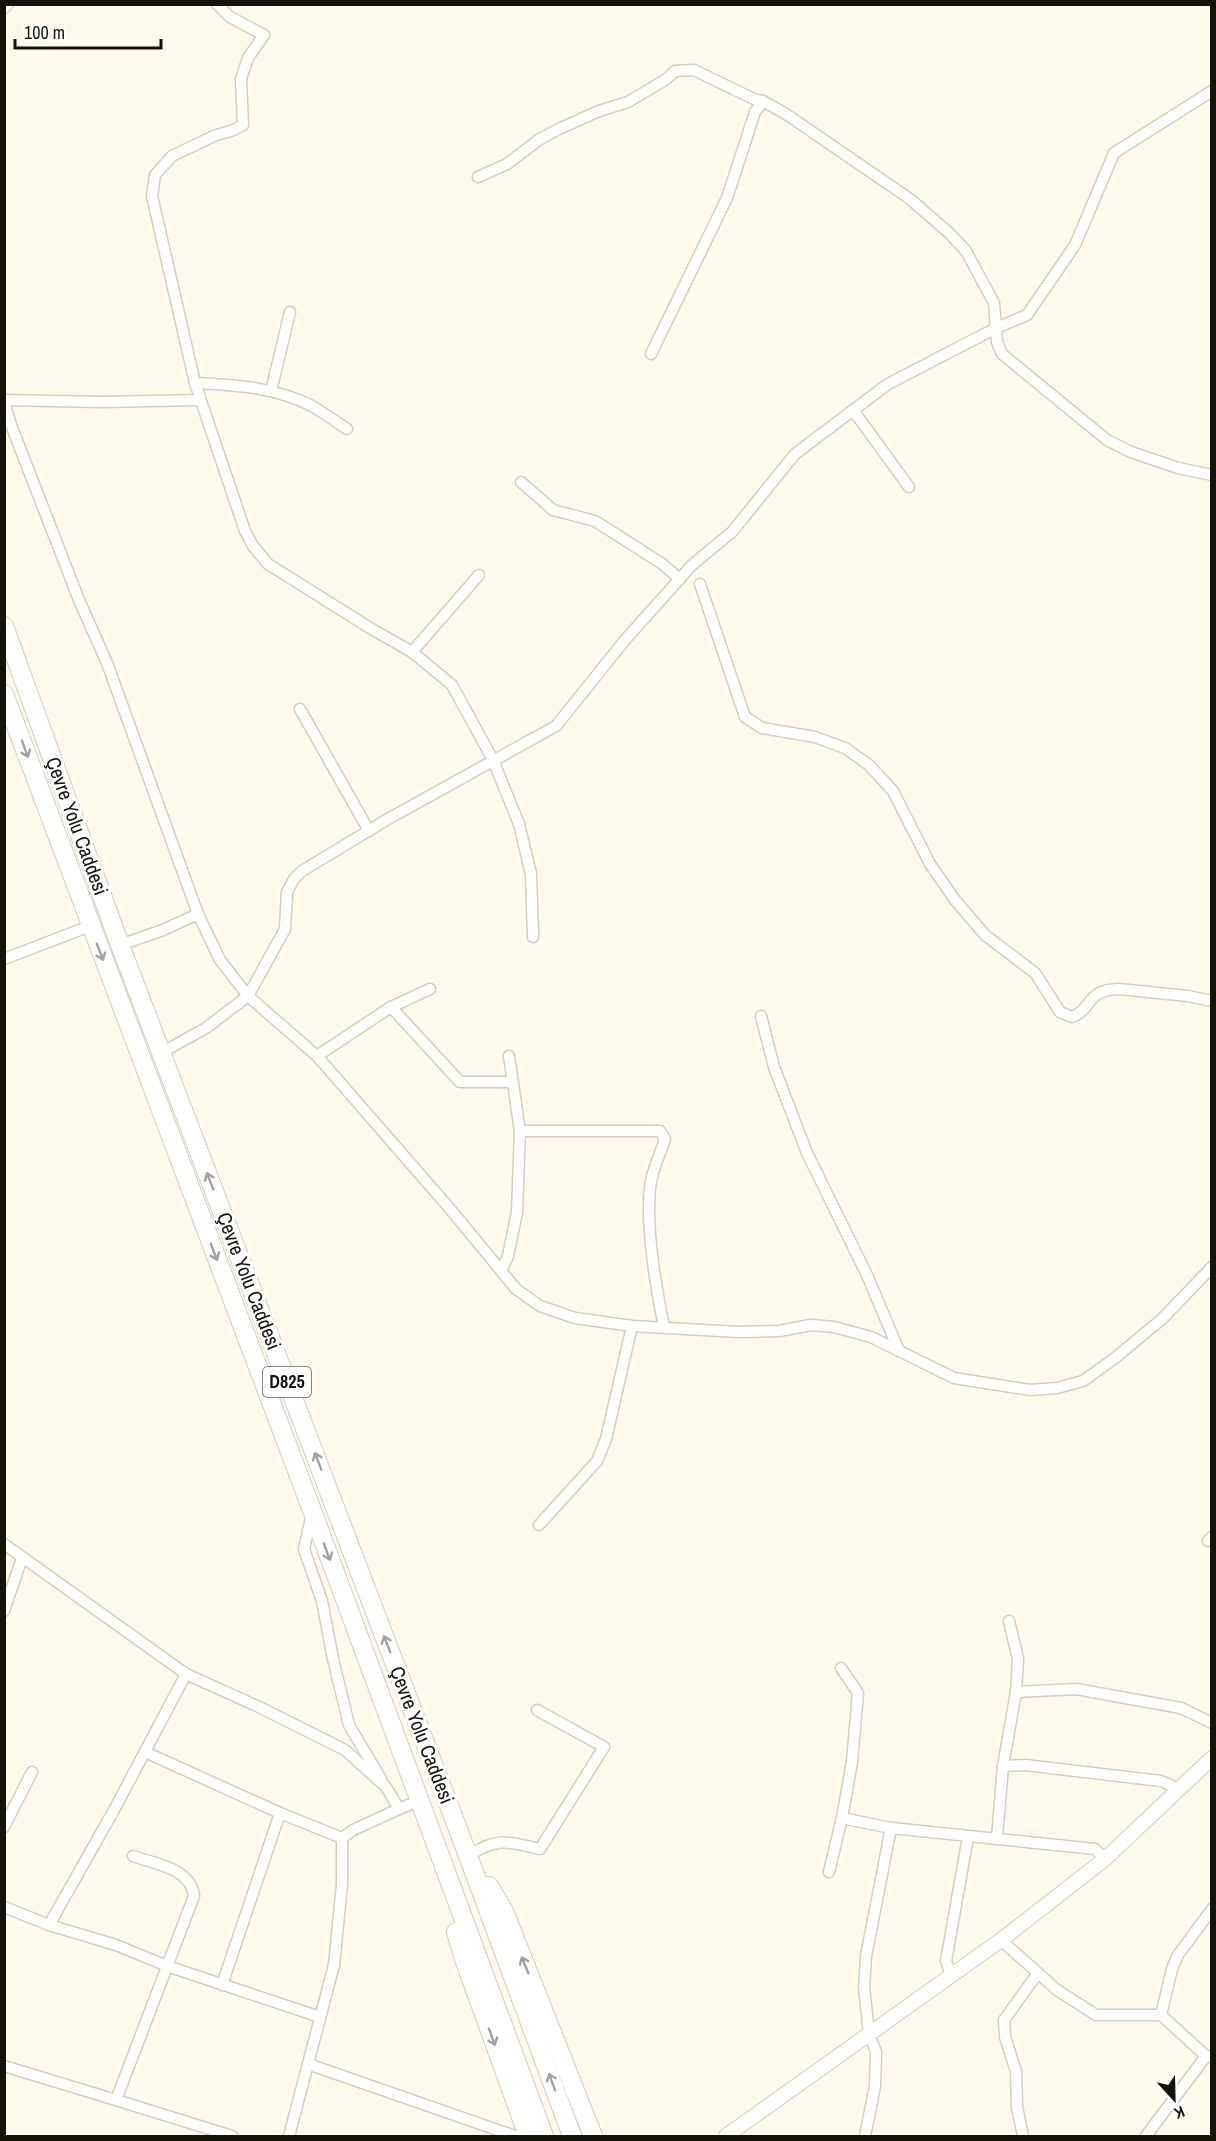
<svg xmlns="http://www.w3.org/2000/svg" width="1216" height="2141" viewBox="0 0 1216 2141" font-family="'Archivo Narrow',sans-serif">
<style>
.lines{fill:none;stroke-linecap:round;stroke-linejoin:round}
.minor-casing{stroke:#d4cebc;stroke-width:13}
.tertiary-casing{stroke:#d4cebc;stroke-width:16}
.trunk-casing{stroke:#d4cebc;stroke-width:20}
.minor{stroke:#fff;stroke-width:10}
.tertiary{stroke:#fff;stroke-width:14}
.trunk{stroke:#fff;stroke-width:18}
.oneway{stroke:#a1a09e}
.labels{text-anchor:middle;stroke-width:6;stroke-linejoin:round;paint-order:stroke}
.shield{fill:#fff;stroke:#5b5955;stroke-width:1.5}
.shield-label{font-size:18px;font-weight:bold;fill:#15120c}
.street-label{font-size:20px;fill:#15120c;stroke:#fff}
</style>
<rect width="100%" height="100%" fill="#fef9ea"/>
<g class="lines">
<defs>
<g id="minor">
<path d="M217,4L230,17L264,35L248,58L241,79L243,125L231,131L216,135L172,156L155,175L152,196L195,383L245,531L253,546L268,564L370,628L412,652L452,685L493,760L519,824L531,874L533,937"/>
<path d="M478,177L507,164L540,139L561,128L599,111L628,102L665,80L675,71L694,70L756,100L763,101"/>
<path d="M651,354L727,198L755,112L763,101L786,114L910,199L949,233L966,251L994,303L997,342L1002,354L1107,440L1131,452L1178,468L1212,475"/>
<path d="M195,383C236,385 275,387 312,406C324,413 336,422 347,429"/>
<path d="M271,391L290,312"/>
<path d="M4,400L102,402L200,400"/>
<path d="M4,402L11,425L79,600L107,663L198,914"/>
<path d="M853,410L909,487"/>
<path d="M521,482L553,510L595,521L661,563L680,579"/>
<path d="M700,584L745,717L762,728L815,737L845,748L869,765L893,791L930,864L955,900L985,935L1035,973L1060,1012L1072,1017C1094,1008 1085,990 1119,989L1188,996L1212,1001"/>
<path d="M412,652L479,575"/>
<path d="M300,709L369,831"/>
<path d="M120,945L163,930L198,914L220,960L248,996L317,1056L451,1210L516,1289L540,1306L575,1318L632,1326L739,1332L779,1331L811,1325L834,1327L871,1337L954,1378L1030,1390L1057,1388L1083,1381L1115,1358L1162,1319L1212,1267"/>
<path d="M4,959L90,926"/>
<path d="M391,1007L460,1082H512"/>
<path d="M761,1016L774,1067L807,1153L867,1275L899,1351"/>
<path d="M161,1053L206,1028L248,996L285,929L287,892L294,879L302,871L388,819L556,726L625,640L692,565L732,532L795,454L888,384L996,328L1027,315L1075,245L1114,153L1212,91"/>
<path d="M317,1056L391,1007L430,989"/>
<path d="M520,1131H660L665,1139C660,1155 651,1172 650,1188C646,1227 656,1288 664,1327"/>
<path d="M501,1271L508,1256L517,1212L520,1131L509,1056"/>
<path d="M312,1514L304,1549L322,1601L333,1659L349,1725L381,1779"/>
<path d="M539,1525L597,1461L606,1439L632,1326"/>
<path d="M1208,1541L1212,1537"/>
<path d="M4,1544L186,1674L257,1706L345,1750L386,1787L399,1809L418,1801"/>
<path d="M4,1611L22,1558"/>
<path d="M1016,1692L1076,1689L1181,1708L1212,1723"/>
<path d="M145,1752L280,1813L342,1838"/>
<path d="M1003,1766L1025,1765L1161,1781L1179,1789"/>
<path d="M842,1818L891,1828L1095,1849L1105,1859"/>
<path d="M4,1827L32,1772"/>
<path d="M997,1838L1003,1766L1016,1692L1018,1659L1009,1621"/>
<path d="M471,1854C500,1837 509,1842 540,1849L604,1747L537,1710"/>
<path d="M133,1856C155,1864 191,1868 194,1896L116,2100L232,2136"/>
<path d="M829,1872L842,1818L852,1762L858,1693L841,1668"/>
<path d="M4,1907L49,1925L116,1945L167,1966L320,2017"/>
<path d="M49,1925L114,1810L186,1674"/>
<path d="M1001,1940L1057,1990L1096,2015H1161L1206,2056L1212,2057"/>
<path d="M951,1975L946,1961L968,1837"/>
<path d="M222,1985L280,1813"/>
<path d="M1161,2015L1172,1969L1178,1955L1212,1909"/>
<path d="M308,2064L515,2136"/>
<path d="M4,2066L116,2100"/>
<path d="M289,2136L334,1965L342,1884V1838L353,1830L399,1809"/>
<path d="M865,2136L875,2086L876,2052L869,2034L864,1987L866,1956L891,1828"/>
<path d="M1023,2136L1017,2107L1016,2071L1005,2037L1004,2020L1038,1973"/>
<path d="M1146,2136L1206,2056"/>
</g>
<g id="tertiary">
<path d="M4,6L6,4"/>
<path d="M726,2136L1001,1940L1105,1859L1212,1758"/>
</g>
<g id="trunk">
<path d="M4,626L120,945L461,1837L572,2136"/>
<path d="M4,694C106,968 211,1239 313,1513C390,1721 466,1929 544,2136"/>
<path d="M489,1886L504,1911L593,2136"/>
<path d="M456,1932L464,1959L528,2136"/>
</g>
</defs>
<!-- minor casing -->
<use href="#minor" class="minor-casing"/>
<!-- tertiary casing -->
<use href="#tertiary" class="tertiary-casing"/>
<!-- trunk casing -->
<use href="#trunk" class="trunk-casing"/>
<!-- minor -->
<use href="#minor" class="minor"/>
<!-- tertiary -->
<use href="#tertiary" class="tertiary"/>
<!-- trunk -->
<use href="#trunk" class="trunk"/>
</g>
<!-- one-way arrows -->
<defs><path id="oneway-shaft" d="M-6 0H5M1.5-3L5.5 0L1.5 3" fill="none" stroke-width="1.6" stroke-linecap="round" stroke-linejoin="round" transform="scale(1.5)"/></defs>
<g class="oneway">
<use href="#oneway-shaft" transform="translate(25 749) rotate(70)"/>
<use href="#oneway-shaft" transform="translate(100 952) rotate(69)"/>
<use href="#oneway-shaft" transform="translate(210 1181) rotate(-111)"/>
<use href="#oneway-shaft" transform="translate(214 1252) rotate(69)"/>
<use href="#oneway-shaft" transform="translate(318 1461) rotate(-111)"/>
<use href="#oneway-shaft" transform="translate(327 1552) rotate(70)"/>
<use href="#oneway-shaft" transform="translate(387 1644) rotate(-111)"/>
<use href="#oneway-shaft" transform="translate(525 1965) rotate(-112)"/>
<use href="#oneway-shaft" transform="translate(492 2037) rotate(70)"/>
<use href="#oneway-shaft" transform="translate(552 2082) rotate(-110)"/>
</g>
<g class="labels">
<!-- shield labels -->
<rect class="shield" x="263" y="1367" width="48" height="30" rx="4.5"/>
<g class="shield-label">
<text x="287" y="1388">D825</text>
</g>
<!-- street labels -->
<g class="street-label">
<text transform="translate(77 826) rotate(70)" y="7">Çevre Yolu Caddesi</text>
<text transform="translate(249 1281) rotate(69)" y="7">Çevre Yolu Caddesi</text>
<text transform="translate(422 1735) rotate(69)" y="7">Çevre Yolu Caddesi</text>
</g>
</g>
<!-- border -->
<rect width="1216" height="2141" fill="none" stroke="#15120c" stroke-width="12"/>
<!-- north arrow -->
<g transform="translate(1174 2099) rotate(158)" stroke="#ffffff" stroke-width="4.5" paint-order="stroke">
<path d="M0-4.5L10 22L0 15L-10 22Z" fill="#15120c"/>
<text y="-9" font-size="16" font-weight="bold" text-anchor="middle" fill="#15120c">K</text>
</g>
<!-- scale -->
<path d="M15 39v9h146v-9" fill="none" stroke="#15120c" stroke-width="3"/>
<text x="24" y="39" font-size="18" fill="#15120c" stroke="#ffffff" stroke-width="4.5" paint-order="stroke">100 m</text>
</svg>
